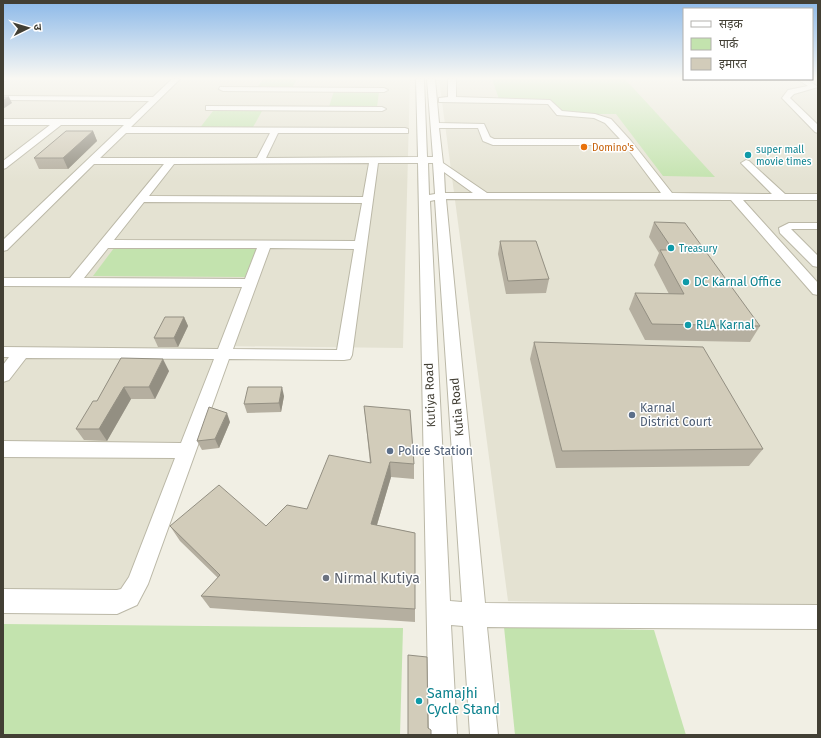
<svg xmlns="http://www.w3.org/2000/svg" width="821" height="738" viewBox="0 0 821 738" font-family="'Fira Sans','Noto Sans Devanagari',sans-serif">
<style>
.residential{fill:#e4e2d2}
.green{fill:#c3e3ae}
.lines{fill:none;stroke-linecap:round;stroke-linejoin:round}
.minor-casing{stroke:#bbb8a7;stroke-width:2}
.minor{fill:#fff;fill-rule:evenodd}
.wall{fill:#b5afa0}
.shaded-wall{fill:#938f82}
.building{fill:#d2ccba;stroke:#938f82}
.food-dot{fill:#e8710a;stroke:#fff;stroke-width:1.5}
.culture-dot{fill:#0f9aa8;stroke:#fff;stroke-width:1.5}
.service-dot{fill:#5c6f8a;stroke:#fff;stroke-width:1.5}
.worship-dot{fill:#6b7280;stroke:#fff;stroke-width:1.5}
.labels{text-anchor:middle;stroke-width:3;stroke-linejoin:round;paint-order:stroke}
.far-food-label{font-size:10px;fill:#c56008;stroke:#fff;text-anchor:start}
.far-culture-label{font-size:10px;fill:#0d838f;stroke:#fff;text-anchor:start}
.culture-label{font-size:12px;fill:#0d838f;stroke:#fff;text-anchor:start}
.street-label{font-size:12px;fill:#423f34;stroke:#fff}
.service-label{font-size:12px;fill:#4e5e75;stroke:#fff;text-anchor:start}
.near-worship-label{font-size:14px;fill:#5b616d;stroke:#fff;text-anchor:start}
.near-culture-label{font-size:14px;fill:#0d838f;stroke:#fff;text-anchor:start}
</style>
<rect width="100%" height="100%" fill="#f1efe4"/>
<!-- residential -->
<g class="residential">
<path d="M3,79H410L403,348L221,346L126,593L3,592Z"/>
<path d="M439,79H818V608L508,601Z"/>
</g>
<!-- green -->
<g class="green">
<path d="M263,79H297L292,88H257Z"/>
<path d="M492,79H625L715,177L663,176L616,114H558L552,102H500Z"/>
<path d="M334,91L379,92L377,107H329Z"/>
<path d="M213,111H262L252,129H199Z"/>
<path d="M114,248H257L245,277L93,276Z"/>
<path d="M3,624L403,628L400,735H3Z"/>
<path d="M504,627L654,630L686,735H515Z"/>
</g>
<g class="lines">
<defs>
<g id="minor">
<path d="M3,79H8L3,82Z"/>
<path d="M172,79H180L131,127L405,128L408,129V133H278L266,158L418,157L416,79H424L427,157H433L427,79H435L439,123L484,124L490,137L494,139H620L605,123L594,118L557,115L548,104L439,102V98L448,97V79H456V97L550,100L562,111L595,114L611,119L631,141L672,193L772,194L741,163L746,160L749,161L785,194H818V200H743L818,283V295L813,294L731,200L446,199L485,603L818,605V629L487,627L498,735H470L463,626L451,625L457,735H429L418,163H378L352,355L350,359L344,360L229,359L148,584L137,605L117,614L3,613V589L117,590L121,589L129,577L175,458L3,457V441L181,443L214,359L26,358L9,380L3,382V365L9,357H3V347L218,349L242,287L3,286V278H70L164,164H94L7,250L3,251V240L124,125H61L6,168L3,169V161L50,125H3V119H130L149,101L3,100V96L153,97ZM439,128H478L483,141L493,145H625L661,193H487L443,163ZM126,133H270L257,158H100ZM369,163L363,197L149,196L174,164ZM428,163H433L435,194L429,195ZM444,172L473,193H445ZM435,200L462,602L450,601L430,201ZM144,202L362,203L355,241L114,240ZM108,248H257L245,279L84,278ZM270,248L354,249L337,350L233,349Z"/>
<path d="M797,79H806L818,87L794,94L790,98L818,125V133L815,132L782,98L788,90L808,86Z"/>
<path d="M220,87L384,88L388,90L384,92L223,91L219,89Z"/>
<path d="M206,106L382,107L386,109L382,111L209,110H206Z"/>
<path d="M789,223H818V229H791L818,256V267L813,266L780,233L779,228Z"/>
</g>
</defs>
<!-- minor casing -->
<use href="#minor" class="minor-casing"/>
<!-- minor -->
<use href="#minor" class="minor"/>
</g>
<!-- wall -->
<g class="wall">
<path d="M93,131L97,141L68,169H39L34,158Z"/>
<path d="M654,222L760,326L750,342L645,340L629,309L635,293L669,294L654,265L659,253L649,237Z"/>
<path d="M500,241L549,279L546,293L506,294L498,254Z"/>
<path d="M184,317L188,326L178,347H158L154,338Z"/>
<path d="M534,342L763,449L749,466L556,468L530,359Z"/>
<path d="M121,358L169,371L155,399H131L107,441L84,440L76,429L97,401Z"/>
<path d="M284,396L281,412L247,413L244,404Z"/>
<path d="M364,406L414,464V479L391,477L377,525L415,533V622L210,608L201,596L218,578L180,541L170,526H266L307,509L370,463Z"/>
<path d="M230,422L219,448L202,450L197,441Z"/>
</g>
<!-- shaded-wall -->
<g class="shaded-wall">
<path d="M9,97L12,103L3,109V100Z"/>
<path d="M93,131L97,141L68,169L63,158Z"/>
<path d="M184,317L188,326L178,347L174,338Z"/>
<path d="M163,359L169,371L155,399L149,387Z"/>
<path d="M124,387L131,399L107,441L99,429Z"/>
<path d="M282,387L284,396L281,412L279,403Z"/>
<path d="M227,413L230,422L219,448L215,439Z"/>
<path d="M390,462L391,477L373,538L371,524Z"/>
</g>
<!-- building -->
<g class="building">
<path d="M3,97H9L3,100Z"/>
<path d="M66,131H93L63,158H34Z"/>
<path d="M654,222L685,223L760,326L652,324L635,293L684,294L660,250H673Z"/>
<path d="M500,241H536L549,279L508,281Z"/>
<path d="M165,317H184L174,338H154Z"/>
<path d="M534,342L703,347L763,449L562,451Z"/>
<path d="M121,358L163,359L149,387H124L99,429H76L93,401H97Z"/>
<path d="M248,387H282L279,403L244,404Z"/>
<path d="M364,406L410,410L414,464L390,462L371,524L415,533V609L201,596L220,575L170,526L219,485L266,526L287,505L307,509L329,455L371,463Z"/>
<path d="M209,407L227,413L215,439L197,441Z"/>
<path d="M408,655L427,657L428,728L431,730V735H408Z"/>
</g>
<!-- sky -->
<linearGradient id="sky" x2="0" y2="1"><stop stop-color="#8cb9e9"/><stop offset="0.43" stop-color="#f9f8f3"/><stop offset="1" stop-color="#f9f8f3" stop-opacity="0"/></linearGradient>
<rect width="821" height="182" fill="url(#sky)"/>
<!-- markers -->
<circle class="food-dot" cx="584" cy="147" r="4"/>
<g class="culture-dot">
<circle cx="748" cy="155" r="4"/>
<circle cx="671" cy="248" r="4"/>
<circle cx="686" cy="282" r="4"/>
<circle cx="688" cy="325" r="4"/>
<circle cx="419" cy="701" r="4"/>
</g>
<g class="service-dot">
<circle cx="632" cy="415" r="4"/>
<circle cx="390" cy="451" r="4"/>
</g>
<circle class="worship-dot" cx="326" cy="578" r="4"/>
<g class="labels">
<!-- far-food labels -->
<g class="far-food-label">
<text x="592" y="151">Domino's</text>
</g>
<!-- far-culture labels -->
<g class="far-culture-label">
<text x="756" y="153">super mall<tspan x="756" dy="12">movie times</tspan></text>
<text x="679" y="252">Treasury</text>
</g>
<!-- culture labels -->
<g class="culture-label">
<text x="694" y="286">DC Karnal Office</text>
<text x="696" y="329">RLA Karnal</text>
</g>
<!-- street labels -->
<g class="street-label">
<text transform="translate(430 395) rotate(-92)" y="4">Kutiya Road</text>
<text transform="translate(457 407) rotate(-95)" y="4">Kutia Road</text>
</g>
<!-- service labels -->
<g class="service-label">
<text x="640" y="412">Karnal<tspan x="640" dy="14">District Court</tspan></text>
<text x="398" y="455">Police Station</text>
</g>
<!-- near-worship labels -->
<g class="near-worship-label">
<text x="334" y="583">Nirmal Kutiya</text>
</g>
<!-- near-culture labels -->
<g class="near-culture-label">
<text x="427" y="698">Samajhi<tspan x="427" dy="16">Cycle Stand</tspan></text>
</g>
</g>
<!-- border -->
<rect width="821" height="738" fill="none" stroke="#423f34" stroke-width="8"/>
<!-- legend -->
<rect x="683" y="8" width="130" height="72" fill="#ffffff" stroke="#b3b2ae"/>
<rect x="691" y="21" width="20" height="6" fill="#ffffff" stroke="#b3b2ae"/>
<text x="719" y="28" font-size="12" fill="#423f34">सड़क</text>
<rect x="691" y="38" width="20" height="12" fill="#c3e3ae" stroke="#b3b2ae"/>
<text x="719" y="48" font-size="12" fill="#423f34">पार्क</text>
<rect x="691" y="58" width="20" height="12" fill="#d2ccba" stroke="#b3b2ae"/>
<text x="719" y="68" font-size="12" fill="#423f34">इमारत</text>
<!-- north arrow -->
<g transform="translate(28 28) rotate(85)" stroke="#ffffff" stroke-width="3" paint-order="stroke">
<path d="M0-3L7 15L0 10L-7 15Z" fill="#423f34"/>
<text y="-6" font-size="11" font-weight="bold" text-anchor="middle" fill="#423f34">उ</text>
</g>
</svg>
